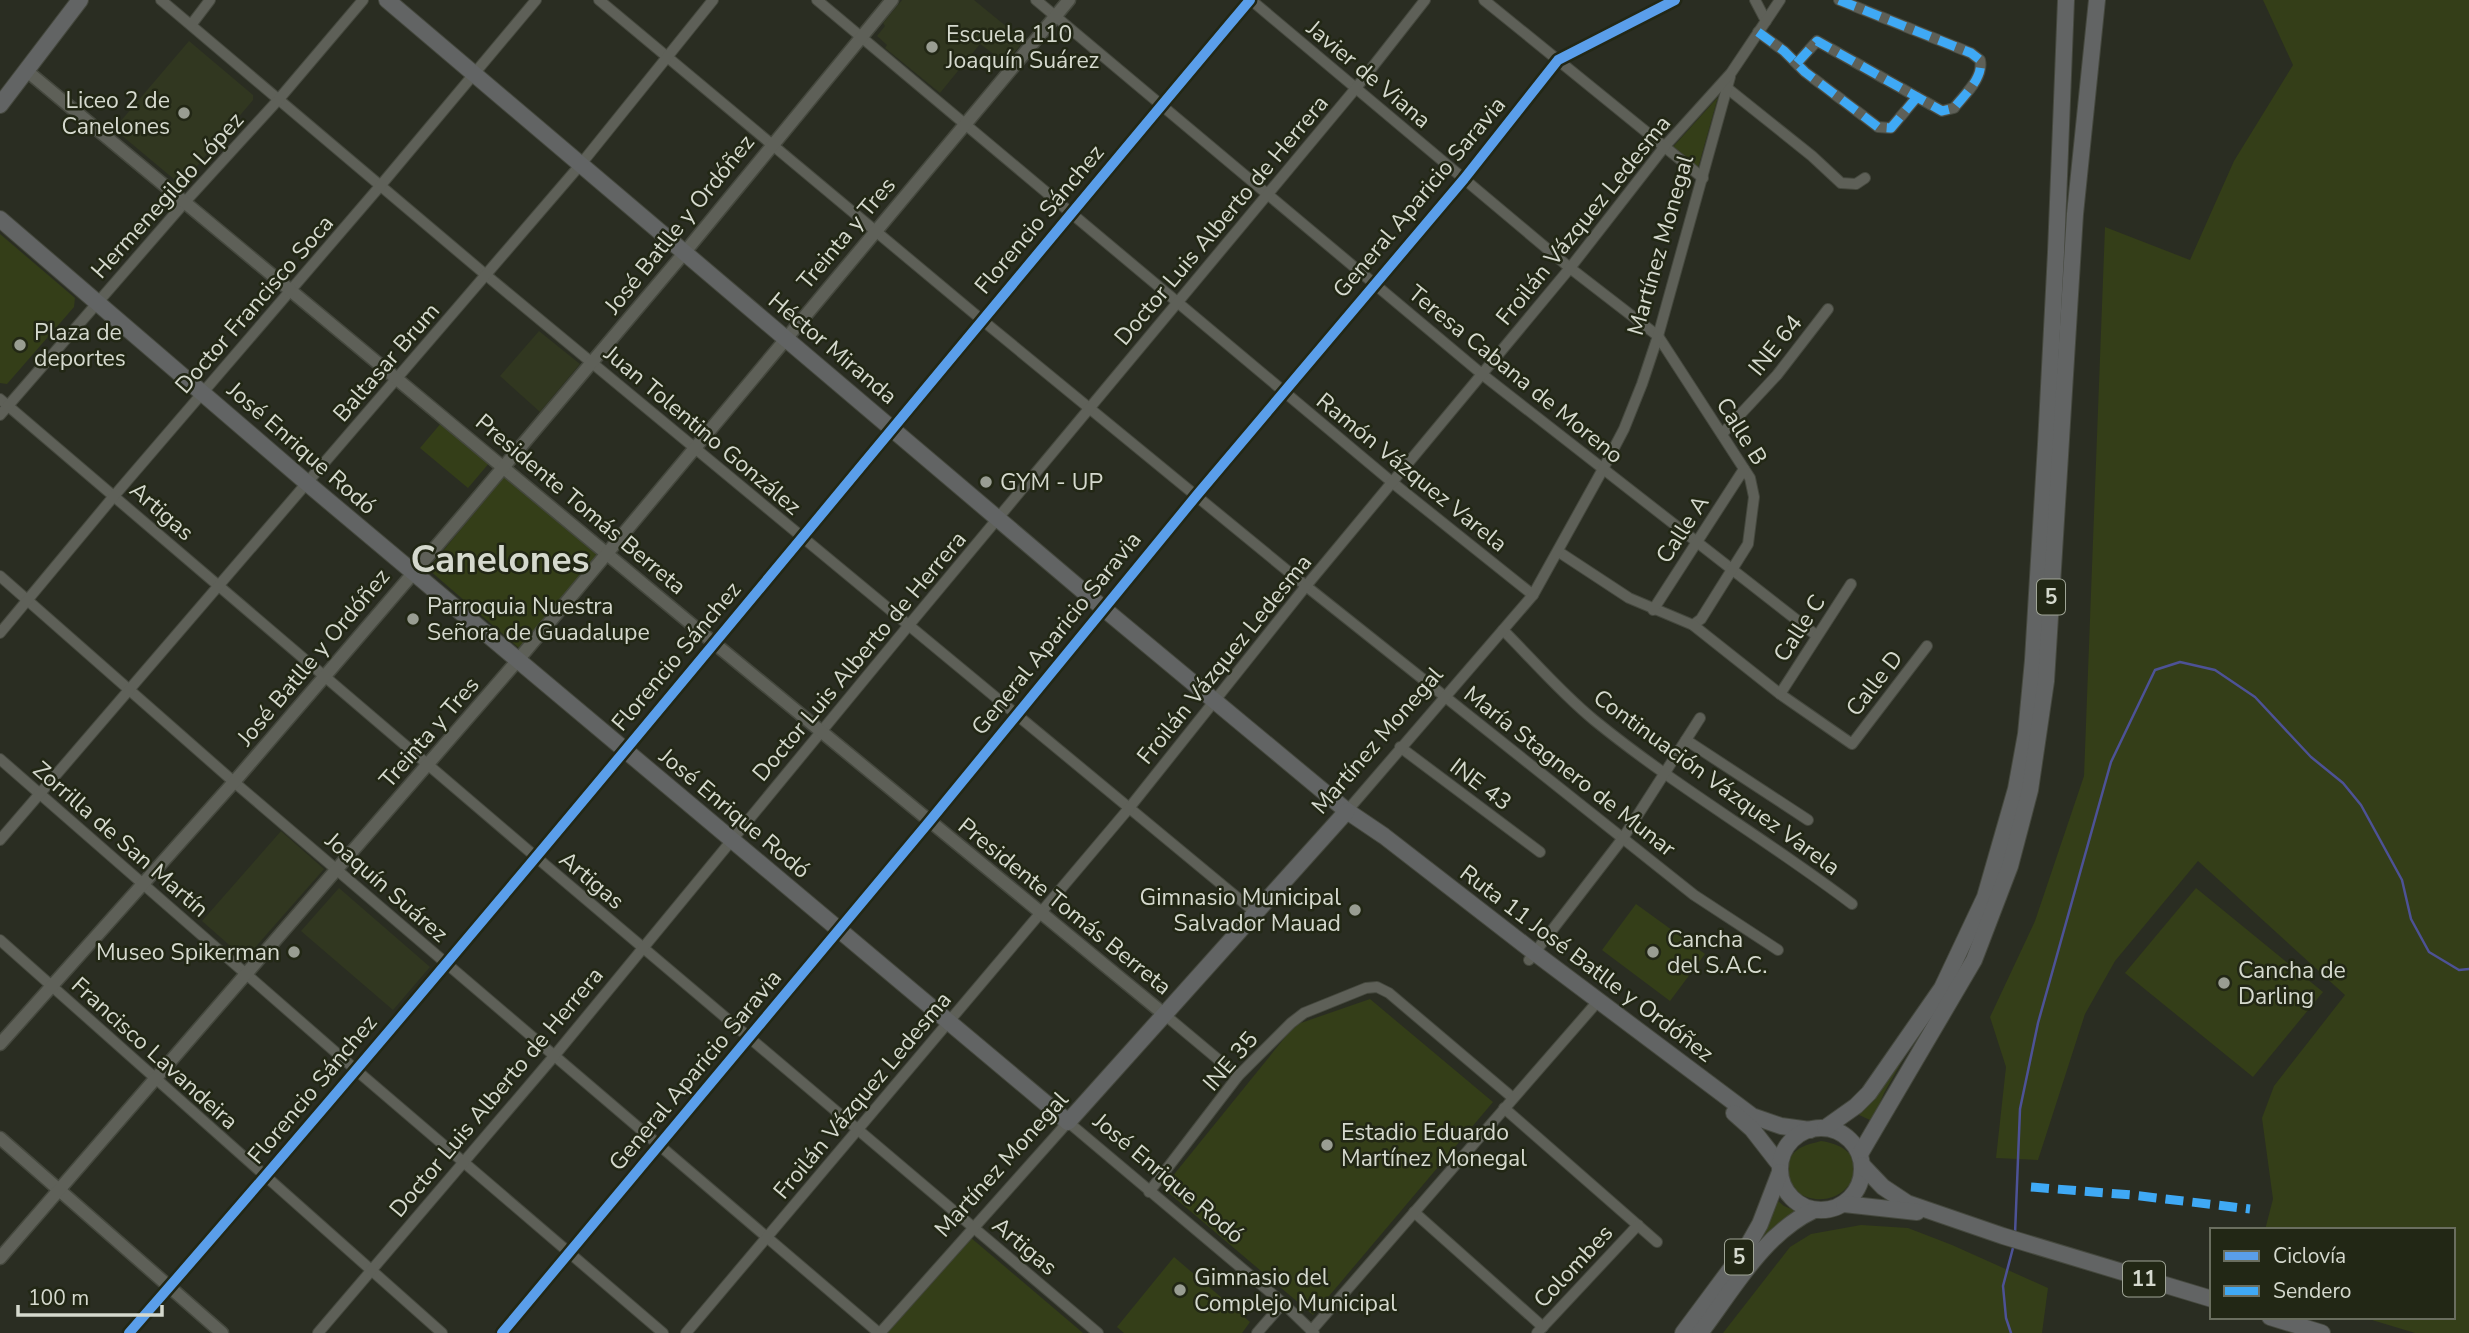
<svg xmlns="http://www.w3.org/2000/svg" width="2469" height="1333" viewBox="0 0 2469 1333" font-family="'Nunito Sans',sans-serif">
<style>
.built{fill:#313720}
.green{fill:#343e18}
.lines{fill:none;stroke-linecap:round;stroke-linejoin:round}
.stream{stroke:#4d5296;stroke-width:2.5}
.minor-casing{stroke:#45483e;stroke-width:12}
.tertiary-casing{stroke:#45483e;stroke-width:15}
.trunk-casing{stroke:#45483e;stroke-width:18}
.minor{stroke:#5e6058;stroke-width:10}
.tertiary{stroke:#5e6058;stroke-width:12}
.trunk{stroke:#626464;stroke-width:16}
.quiet{stroke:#3fa9f5;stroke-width:9;stroke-dasharray:18 9;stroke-linecap:butt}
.cycleway-casing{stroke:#222715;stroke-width:15}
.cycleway{stroke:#5a9eea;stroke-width:10}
.poi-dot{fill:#999d92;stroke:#222715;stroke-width:2.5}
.labels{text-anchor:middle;stroke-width:5;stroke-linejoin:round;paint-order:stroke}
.shield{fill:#222715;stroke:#9fa496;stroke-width:2}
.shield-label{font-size:21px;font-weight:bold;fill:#d5d9ce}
.poi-label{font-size:23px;fill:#d5d9ce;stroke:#222715;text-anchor:start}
.street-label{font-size:23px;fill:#d5d9ce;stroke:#222715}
.town-label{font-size:37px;font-weight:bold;fill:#d5d9ce;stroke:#222715}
</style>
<rect width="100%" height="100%" fill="#2a2d22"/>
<!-- built -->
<g class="built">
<path d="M902,0H974L1024,41L1006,63L980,44L940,93L885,48L887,45L877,36L885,26L883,23Z"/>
<path d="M189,41L253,95V100L181,185L114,129Z"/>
<path d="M539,331L580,364L540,412L500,376Z"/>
<path d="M281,831L324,869L245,959L202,921Z"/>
<path d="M339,888L430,967L393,1010L301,931Z"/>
</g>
<!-- green -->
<g class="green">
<path d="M2263,0H2469V1333H2415L2362,1317H2453V1230H2265L2273,1199L2262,1118L2274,1086L2345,995L2198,861L2115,961L2085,1014L2038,1160L1996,1158L2006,1067L1990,1017L2035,921L2084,776L2105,227L2190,260L2234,161L2293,65Z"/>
<path d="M1718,97L1698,168L1672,148Z"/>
<path d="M0,234L75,298L74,307L7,384L0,383Z"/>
<path d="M442,422L490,462L468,488L420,448Z"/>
<path d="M504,477L598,554L520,649L428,569Z"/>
<path d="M2196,888L2323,992L2253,1077L2125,973Z"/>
<path d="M1636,904L1705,954L1670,1001L1602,950Z"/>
<path d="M1370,999L1493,1102L1313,1315L1163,1188L1295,1025Z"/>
<path d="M1913,1042L1884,1093L1872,1121L1857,1114Z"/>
<path d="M1821,1141C1887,1150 1845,1222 1796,1192C1778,1180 1784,1158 1800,1148C1807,1144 1814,1143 1821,1141Z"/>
<path d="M1778,1201L1784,1206L1796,1211L1757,1246L1755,1243Z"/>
<path d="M1861,1225L1908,1228L1952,1245L2048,1288L2042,1333H1723L1790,1247L1811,1234Z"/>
<path d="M970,1237L1083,1333H886Z"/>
<path d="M1174,1257L1250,1322L1242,1333H1124L1117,1327Z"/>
</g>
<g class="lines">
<!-- stream -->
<g class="stream">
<path d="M2015,1234L2020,1109L2038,1023L2111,762L2155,670L2180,662L2215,670L2255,697L2311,757L2343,783L2361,805L2402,880L2411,919L2429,952L2459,970L2469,969"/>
<path d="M2011,1333L2006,1318L2003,1286L2014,1244"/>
</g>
<defs>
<g id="minor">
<path d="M161,0L486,275L1256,913"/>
<path d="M599,0L982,320L1306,586L1694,895L1778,950"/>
<path d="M817,0L1393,483L1533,595"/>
<path d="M1036,0L1483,375L1816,635"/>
<path d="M1251,0L1570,268L1658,336L1750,478L1754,497L1748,544L1701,619L1693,625"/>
<path d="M1484,0L1703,178"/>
<path d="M1755,0L1766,21"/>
<path d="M191,25L210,0"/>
<path d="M1758,32L1784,51L1805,72L1878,127L1891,128L1917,97"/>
<path d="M1797,63L1817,41L1942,111L1954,108C1964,95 1984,78 1980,60L1971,53L1839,0"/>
<path d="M1727,88L1812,156L1841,183L1856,184L1865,178"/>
<path d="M0,399L536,857L1098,1333"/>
<path d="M0,415L185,202L279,99L363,0"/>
<path d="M1722,434L1777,375L1828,309"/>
<path d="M1559,552L1629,598L1693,625L1780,694L1852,744L1927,646"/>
<path d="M0,576L234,782L879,1333"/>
<path d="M1653,610L1744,469"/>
<path d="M1503,630C1533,660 1561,693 1594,720C1676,787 1768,840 1852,904"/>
<path d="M0,633L114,496L381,185L536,0"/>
<path d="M1780,694L1851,584"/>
<path d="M1686,740L1808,820"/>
<path d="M1400,747L1540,852"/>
<path d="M0,759L356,1070L663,1333"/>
<path d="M1347,811L1533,595L1603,469L1624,429L1642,384L1658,336L1730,77"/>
<path d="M0,840L581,164L713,0"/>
<path d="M0,940L442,1333"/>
<path d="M1529,960L1623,838L1700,718"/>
<path d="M1165,1015L1238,1076"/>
<path d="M1504,1108L1657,1242"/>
<path d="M1149,1192L1238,1076L1291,1023L1304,1013L1366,988L1377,987L1389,993L1513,1098"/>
<path d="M1414,1212L1543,1327"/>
<path d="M1311,1331L1599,1000"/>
<path d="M129,1333C512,896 876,444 1250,0"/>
<path d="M318,1333L555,1055L909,625L1356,88L1425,0"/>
<path d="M502,1333L929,822L1197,495L1464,179L1558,60L1675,0"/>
<path d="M686,1333L1130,807L1306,586L1570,268L1665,146L1731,73L1780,0"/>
<path d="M880,1333L1068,1122L1283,1303L1314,1333"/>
<path d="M1257,1333L1283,1303"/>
<path d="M1537,1333L1638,1225"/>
</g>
<g id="tertiary">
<path d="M27,71L714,643L1165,1015"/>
<path d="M0,1044L234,782L458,521L685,252L892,0"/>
<path d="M0,1138L222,1333"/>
<path d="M0,1258L518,660L1069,0"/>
</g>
<g id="trunk">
<path d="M387,0L1103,608L1347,811L1384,836L1535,953L1752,1116L1781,1126L1810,1130"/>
<path d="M0,105L80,0"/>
<path d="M0,219L307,483L1068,1122L1347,811"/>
<path d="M1734,1113L1752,1129L1780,1165"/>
<circle cx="1821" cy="1169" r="41"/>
<path d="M1825,1128L1856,1106L1869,1093L1942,988L1985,897L2016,789L2026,734L2033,660L2046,444L2056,252L2066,0"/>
<path d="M1860,1154L1974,960L2010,866L2030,790L2046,681L2075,214L2097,0"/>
<path d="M1862,1165L1883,1187L1907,1203L2003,1236L2212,1299"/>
<path d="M1844,1204L1917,1212"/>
<path d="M2270,1317L2322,1333"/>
<path d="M1683,1333L1747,1247L1760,1224L1780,1172"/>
<path d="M1700,1333C1733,1290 1763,1234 1814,1210"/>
</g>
</defs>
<!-- minor casing -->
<use href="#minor" class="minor-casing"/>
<!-- tertiary casing -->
<use href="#tertiary" class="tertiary-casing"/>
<!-- trunk casing -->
<use href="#trunk" class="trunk-casing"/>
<!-- minor -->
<use href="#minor" class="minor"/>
<!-- tertiary -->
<use href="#tertiary" class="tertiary"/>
<!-- trunk -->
<use href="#trunk" class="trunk"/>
<!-- quiet -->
<g class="quiet">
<path d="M1758,32L1784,51L1805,72L1878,127L1891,128L1917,97"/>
<path d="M1797,63L1817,41L1942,111L1954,108C1964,95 1984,78 1980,60L1971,53L1839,0"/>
<path d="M2031,1187L2132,1195L2250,1209"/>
</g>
<defs>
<g id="cycleway">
<path d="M129,1333C512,896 876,444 1250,0"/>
<path d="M502,1333L929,822L1197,495L1464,179L1558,60L1675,0"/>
</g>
</defs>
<!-- cycleway casing -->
<use href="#cycleway" class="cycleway-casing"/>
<!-- cycleway -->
<use href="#cycleway" class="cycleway"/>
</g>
<!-- markers -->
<g class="poi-dot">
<circle cx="932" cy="47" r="7"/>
<circle cx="184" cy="113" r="7"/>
<circle cx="20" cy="345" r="7"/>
<circle cx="986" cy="482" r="7"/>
<circle cx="413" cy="619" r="7"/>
<circle cx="1355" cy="910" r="7"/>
<circle cx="294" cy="952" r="7"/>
<circle cx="1653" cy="952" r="7"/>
<circle cx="2224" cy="983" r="7"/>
<circle cx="1327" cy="1145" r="7"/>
<circle cx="1180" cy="1290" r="7"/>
</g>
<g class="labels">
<!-- shield labels -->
<g class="shield">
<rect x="2037" y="579.5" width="28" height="35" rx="5"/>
<rect x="1725" y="1239.5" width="28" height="35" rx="5"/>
<rect x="2123" y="1261.5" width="42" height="35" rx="5"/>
</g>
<g class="shield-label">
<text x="2051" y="604">5</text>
<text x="1739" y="1264">5</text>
<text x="2144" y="1286">11</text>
</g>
<!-- poi labels -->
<g class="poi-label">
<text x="946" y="42">Escuela 110<tspan x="946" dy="26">Joaquín Suárez</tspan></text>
<text x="170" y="108" text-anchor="end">Liceo 2 de<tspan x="170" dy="26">Canelones</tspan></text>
<text x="34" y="340">Plaza de<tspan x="34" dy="26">deportes</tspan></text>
<text x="1000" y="490">GYM - UP</text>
<text x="427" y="614">Parroquia Nuestra<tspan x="427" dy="26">Señora de Guadalupe</tspan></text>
<text x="1341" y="905" text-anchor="end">Gimnasio Municipal<tspan x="1341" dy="26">Salvador Mauad</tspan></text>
<text x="1667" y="947">Cancha<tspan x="1667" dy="26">del S.A.C.</tspan></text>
<text x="280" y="960" text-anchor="end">Museo Spikerman</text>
<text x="2238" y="978">Cancha de<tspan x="2238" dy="26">Darling</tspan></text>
<text x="1341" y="1140">Estadio Eduardo<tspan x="1341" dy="26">Martínez Monegal</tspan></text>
<text x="1194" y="1285">Gimnasio del<tspan x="1194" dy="26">Complejo Municipal</tspan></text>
</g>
<!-- street labels -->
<g class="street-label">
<text transform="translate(1369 74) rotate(40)" y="8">Javier de Viana</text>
<text transform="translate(167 195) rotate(-48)" y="8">Hermenegildo López</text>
<text transform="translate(1419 197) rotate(-50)" y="8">General Aparicio Saravia</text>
<text transform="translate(1039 219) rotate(-50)" y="8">Florencio Sánchez</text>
<text transform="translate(1221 220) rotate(-50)" y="8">Doctor Luis Alberto de Herrera</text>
<text transform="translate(1583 220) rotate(-51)" y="8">Froilán Vázquez Ledesma</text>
<text transform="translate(679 224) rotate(-51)" y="8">José Batlle y Ordóñez</text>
<text transform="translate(846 233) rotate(-50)" y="8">Treinta y Tres</text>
<text transform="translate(1660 245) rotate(-74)" y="8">Martínez Monegal</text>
<text transform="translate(254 304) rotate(-49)" y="8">Doctor Francisco Soca</text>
<text transform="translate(1775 345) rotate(-51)" y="8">INE 64</text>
<text transform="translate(833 348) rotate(40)" y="8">Héctor Miranda</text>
<text transform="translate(386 362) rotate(-49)" y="8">Baltasar Brum</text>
<text transform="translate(1516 374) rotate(39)" y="8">Teresa Cabana de Moreno</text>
<text transform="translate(703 430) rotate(40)" y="8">Juan Tolentino González</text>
<text transform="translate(1742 431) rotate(58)" y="8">Calle B</text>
<text transform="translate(302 448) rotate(41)" y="8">José Enrique Rodó</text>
<text transform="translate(1412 472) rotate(39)" y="8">Ramón Vázquez Varela</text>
<text transform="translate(581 504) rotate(40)" y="8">Presidente Tomás Berreta</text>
<text transform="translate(162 511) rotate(41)" y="8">Artigas</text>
<text transform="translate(1682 529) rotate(-57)" y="8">Calle A</text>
<text transform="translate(1799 628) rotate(-57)" y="8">Calle C</text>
<text transform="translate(1056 633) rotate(-51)" y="8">General Aparicio Saravia</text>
<text transform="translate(676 656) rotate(-50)" y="8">Florencio Sánchez</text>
<text transform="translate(859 656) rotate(-50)" y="8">Doctor Luis Alberto de Herrera</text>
<text transform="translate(313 657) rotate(-50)" y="8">José Batlle y Ordóñez</text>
<text transform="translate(1224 659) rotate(-51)" y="8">Froilán Vázquez Ledesma</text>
<text transform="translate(1874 683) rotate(-52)" y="8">Calle D</text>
<text transform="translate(429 732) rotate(-49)" y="8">Treinta y Tres</text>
<text transform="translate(1377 740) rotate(-49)" y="8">Martínez Monegal</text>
<text transform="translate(1570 771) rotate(38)" y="8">María Stagnero de Munar</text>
<text transform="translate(1717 782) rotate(36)" y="8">Continuación Vázquez Varela</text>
<text transform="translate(1481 784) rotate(37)" y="8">INE 43</text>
<text transform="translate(735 813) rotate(40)" y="8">José Enrique Rodó</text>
<text transform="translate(121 839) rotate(41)" y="8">Zorrilla de San Martín</text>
<text transform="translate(592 880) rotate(40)" y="8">Artigas</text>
<text transform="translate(387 887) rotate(41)" y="8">Joaquín Suárez</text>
<text transform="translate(1065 906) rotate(39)" y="8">Presidente Tomás Berreta</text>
<text transform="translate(1587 963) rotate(37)" y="8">Ruta 11 José Batlle y Ordóñez</text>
<text transform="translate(155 1053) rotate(42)" y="8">Francisco Lavandeira</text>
<text transform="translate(1230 1061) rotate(-49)" y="8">INE 35</text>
<text transform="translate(695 1070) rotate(-50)" y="8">General Aparicio Saravia</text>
<text transform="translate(312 1089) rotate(-50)" y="8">Florencio Sánchez</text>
<text transform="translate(496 1092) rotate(-50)" y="8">Doctor Luis Alberto de Herrera</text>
<text transform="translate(862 1095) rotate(-50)" y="8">Froilán Vázquez Ledesma</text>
<text transform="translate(1001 1164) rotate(-48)" y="8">Martínez Monegal</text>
<text transform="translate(1169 1178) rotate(40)" y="8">José Enrique Rodó</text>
<text transform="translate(1025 1246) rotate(40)" y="8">Artigas</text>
<text transform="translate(1573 1266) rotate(-47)" y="8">Colombes</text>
</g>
<!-- town labels -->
<g class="town-label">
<text x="500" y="572">Canelones</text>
</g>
</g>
<!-- legend -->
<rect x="2210" y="1228" width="245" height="91" fill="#222715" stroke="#6a6e5f" stroke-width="2"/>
<rect x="2224" y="1251" width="35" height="10" fill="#5a9eea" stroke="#6a6e5f" stroke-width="2"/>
<text x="2273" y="1263" font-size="21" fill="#d5d9ce">Ciclovía</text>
<rect x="2224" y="1286" width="35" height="10" fill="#3fa9f5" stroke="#6a6e5f" stroke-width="2"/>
<text x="2273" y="1298" font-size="21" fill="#d5d9ce">Sendero</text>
<!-- scale -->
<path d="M18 1305v10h144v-10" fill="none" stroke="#d5d9ce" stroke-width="3.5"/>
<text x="28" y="1305" font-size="21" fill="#d5d9ce" stroke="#222715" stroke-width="5" paint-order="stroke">100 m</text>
</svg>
